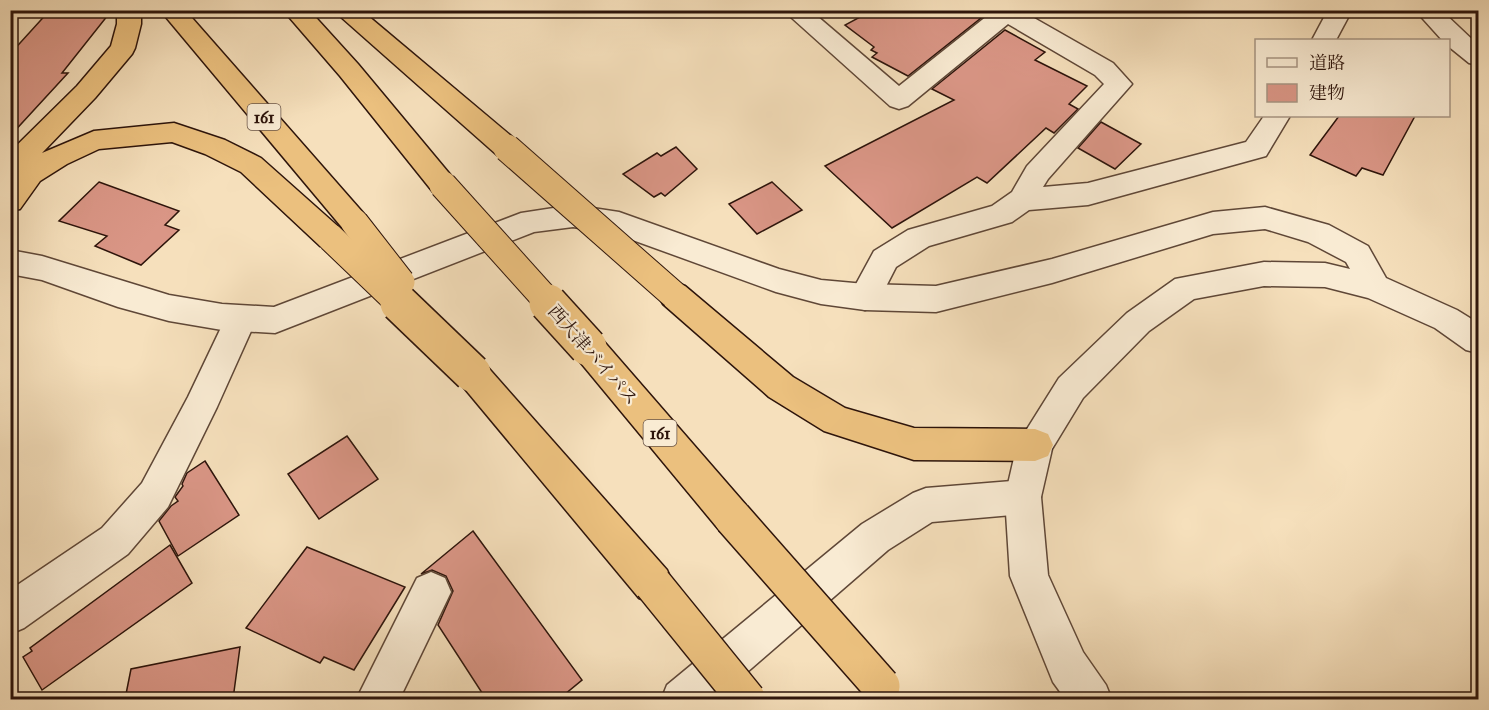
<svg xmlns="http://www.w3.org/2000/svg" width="1489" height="710" viewBox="0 0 1489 710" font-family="'IM FELL Great Primer','Noto Serif JP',serif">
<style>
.building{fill:#da9686;stroke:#2d140b;stroke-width:1.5}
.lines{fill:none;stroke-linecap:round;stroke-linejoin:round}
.minor-casing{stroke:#5f4737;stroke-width:3}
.tertiary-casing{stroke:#5f4737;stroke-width:3}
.trunk-casing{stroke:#2d140b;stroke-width:3}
.minor{fill:#f9ebd3;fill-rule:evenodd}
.tertiary{fill:#f9ebd3;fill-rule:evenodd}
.trunk{fill:#ebc07e;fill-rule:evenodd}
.trunk-bridge-far1-casing{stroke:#2d140b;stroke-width:29;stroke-linecap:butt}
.trunk-bridge-casing{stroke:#2d140b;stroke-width:40;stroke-linecap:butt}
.trunk-bridge-far1{stroke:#ebc07e;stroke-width:27}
.trunk-bridge{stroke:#ebc07e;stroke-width:37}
.labels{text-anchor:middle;stroke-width:4.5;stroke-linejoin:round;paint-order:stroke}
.shield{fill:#f9ebd3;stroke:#6a5447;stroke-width:1.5}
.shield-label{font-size:16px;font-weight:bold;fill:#2d140b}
.street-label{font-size:18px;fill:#2d140b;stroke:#f9ebd3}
</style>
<rect width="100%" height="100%" fill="#f6e0bc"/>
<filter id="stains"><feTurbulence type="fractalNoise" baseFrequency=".00333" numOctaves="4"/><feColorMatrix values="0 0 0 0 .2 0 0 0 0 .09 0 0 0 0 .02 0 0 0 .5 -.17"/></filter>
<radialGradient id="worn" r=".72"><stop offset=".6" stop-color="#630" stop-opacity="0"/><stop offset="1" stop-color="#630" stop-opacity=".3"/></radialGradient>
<!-- building -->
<g class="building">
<path d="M50,10H112L62,73H68L10,136V54Z"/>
<path d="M873,10H966L981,18L908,76L872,57L877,53L871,50L874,47L845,25Z"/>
<path d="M1005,30L1045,52L1035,60L1087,86L1069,104L1078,109L1054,133L1046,128L987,183L977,177L892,228L825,166L954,100L932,89Z"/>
<path d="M1339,116H1415L1383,175L1362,168L1356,176L1310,155Z"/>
<path d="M1101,122L1141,144L1115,169L1078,148Z"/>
<path d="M676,147L697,169L665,196L661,193L654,197L623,174L657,153L661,156Z"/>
<path d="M99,182L179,211L165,225L179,230L141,265L95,246L107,236L59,221Z"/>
<path d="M772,182L802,210L757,234L729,204Z"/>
<path d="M347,436L378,479L319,519L288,474Z"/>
<path d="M205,461L239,515L178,556L159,521L171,506L178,501L175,497L183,486L182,484L187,473Z"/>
<path d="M473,531L582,680L559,699H486L438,625L453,591L446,576L432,570L421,574Z"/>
<path d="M170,545L192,583L42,690L23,657L32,651L30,648Z"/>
<path d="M307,547L405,587L354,670L324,657L320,663L246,628Z"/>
<path d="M240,647L233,699H125L131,669Z"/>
</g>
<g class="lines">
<defs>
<g id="minor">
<path d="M783,10H810L899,86L992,12L990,10H1020L1113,63L1132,84L1048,179L1043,187L1088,183L1246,142L1264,116H1290L1266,156L1088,205L1029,210L1012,222L929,246L896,267L876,306L865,310L854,306L849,297L874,251L908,230L992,206L1012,192L1027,166L1104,84L1095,75L1008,24L908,106L899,109L890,106Z"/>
<path d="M1328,10H1352L1336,40H1312Z"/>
<path d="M1415,10H1441L1478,45V65L1469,63L1448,46V40H1442Z"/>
<path d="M240,307L251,311L256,320L217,407L168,507L128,554L24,628L10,634V590L102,528L142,483L188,397L229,311Z"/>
<path d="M1023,480L1036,485L1041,497L1036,509L1023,514L932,522L888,550L715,700H661L667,685L862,524L913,493L926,488Z"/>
<path d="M431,572L445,578L451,592L399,700H356L417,578Z"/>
</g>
<path id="tertiary" d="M573,205L619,212L779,269L821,280L865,284L936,286L1052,259L1213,212L1265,207L1329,225L1368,246L1386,278L1457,310L1478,323V353L1466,350L1435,328L1368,298L1325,287L1264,286L1194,299L1149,331L1083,398L1052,449L1041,497L1048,575L1083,652L1106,685L1112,700H1066L1053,682L1010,576L1005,497L1017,445L1059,378L1127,313L1175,279L1264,262L1325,263L1350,269L1346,262L1308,242L1265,229L1213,234L1052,283L936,312L865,310L821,304L776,292L616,234L573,227L534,232L275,333L222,330L169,321L118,307L42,280L10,274V250L42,256L169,295L222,304L274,307L521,213Z"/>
<g id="trunk">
<path d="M117,10H141V24L135,48L132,54L95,98L42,153L94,131L174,123L225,140L261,158L342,230L346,238L342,246L331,249L320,246L241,172L205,154L172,142L99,149L67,164L40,181L20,209L10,211V152L77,86L111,46L117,24Z"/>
<path d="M160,10H185L365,215L370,223L365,231L355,234L345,231Z"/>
<path d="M283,10H309L358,64L453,178L457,185L453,192L443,195L433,192L340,76Z"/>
<path d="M333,10H361L517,141L521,148L517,155L507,158L497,155Z"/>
<path d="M674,282L685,286L793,377L845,408L914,428L1035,429L1048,434L1053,445L1048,456L1035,461L914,460L824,431L769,397L663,304L658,295L663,286Z"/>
<path d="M588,333L600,337L746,505L752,518L746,531L733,536L720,531L576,357L572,347L576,337Z"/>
<path d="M472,359L484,363L667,570L673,584L667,598L653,603L639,598L460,383L455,373L460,363Z"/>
</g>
</defs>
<!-- minor casing -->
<use href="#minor" class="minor-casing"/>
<!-- tertiary casing -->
<use href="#tertiary" class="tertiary-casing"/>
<!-- trunk casing -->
<use href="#trunk" class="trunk-casing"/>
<!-- minor -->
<use href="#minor" class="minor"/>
<!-- tertiary -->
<use href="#tertiary" class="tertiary"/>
<!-- trunk -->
<use href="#trunk" class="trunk"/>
<defs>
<g id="trunk-bridge-far1">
<path d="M507,148L674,295"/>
<path d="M443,185L550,304"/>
<path d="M355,223L401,282"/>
<path d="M331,238L400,304"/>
</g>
<g id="trunk-bridge">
<path d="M399,303L472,373"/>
<path d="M548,303L588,347"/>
<path d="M733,518L881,686"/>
<path d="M653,584L747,700"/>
</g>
</defs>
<!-- trunk-bridge-far1 casing -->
<use href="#trunk-bridge-far1" class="trunk-bridge-far1-casing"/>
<!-- trunk-bridge casing -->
<use href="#trunk-bridge" class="trunk-bridge-casing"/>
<!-- trunk-bridge-far1 -->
<use href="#trunk-bridge-far1" class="trunk-bridge-far1"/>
<!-- trunk-bridge -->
<use href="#trunk-bridge" class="trunk-bridge"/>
</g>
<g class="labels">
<!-- shield labels -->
<g class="shield">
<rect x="247.5" y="104" width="33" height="26" rx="4.5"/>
<rect x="643.5" y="420" width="33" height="26" rx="4.5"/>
</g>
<g class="shield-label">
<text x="264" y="123">161</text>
<text x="660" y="439">161</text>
</g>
<!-- street labels -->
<g class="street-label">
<text transform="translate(593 355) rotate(49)" y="6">西大津バイパス</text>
</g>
</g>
<!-- margin -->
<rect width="1489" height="710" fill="none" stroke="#f6e0bc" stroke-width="36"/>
<rect x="12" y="12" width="1465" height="686" fill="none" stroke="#2d140b" stroke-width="3"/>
<rect x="18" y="18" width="1453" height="674" fill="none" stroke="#2d140b" stroke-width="1.5"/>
<!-- legend -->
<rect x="1255" y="39" width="195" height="78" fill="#f9ebd3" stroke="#a79583" stroke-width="1.5"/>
<rect x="1267" y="58" width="30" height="9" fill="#f9ebd3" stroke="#a79583" stroke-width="1.5"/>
<text x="1309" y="69" font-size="18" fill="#2d140b">道路</text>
<rect x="1267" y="84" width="30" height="18" fill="#da9686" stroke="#a79583" stroke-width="1.5"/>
<text x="1309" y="99" font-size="18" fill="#2d140b">建物</text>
<rect width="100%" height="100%" filter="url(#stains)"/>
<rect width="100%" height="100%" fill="url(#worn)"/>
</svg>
